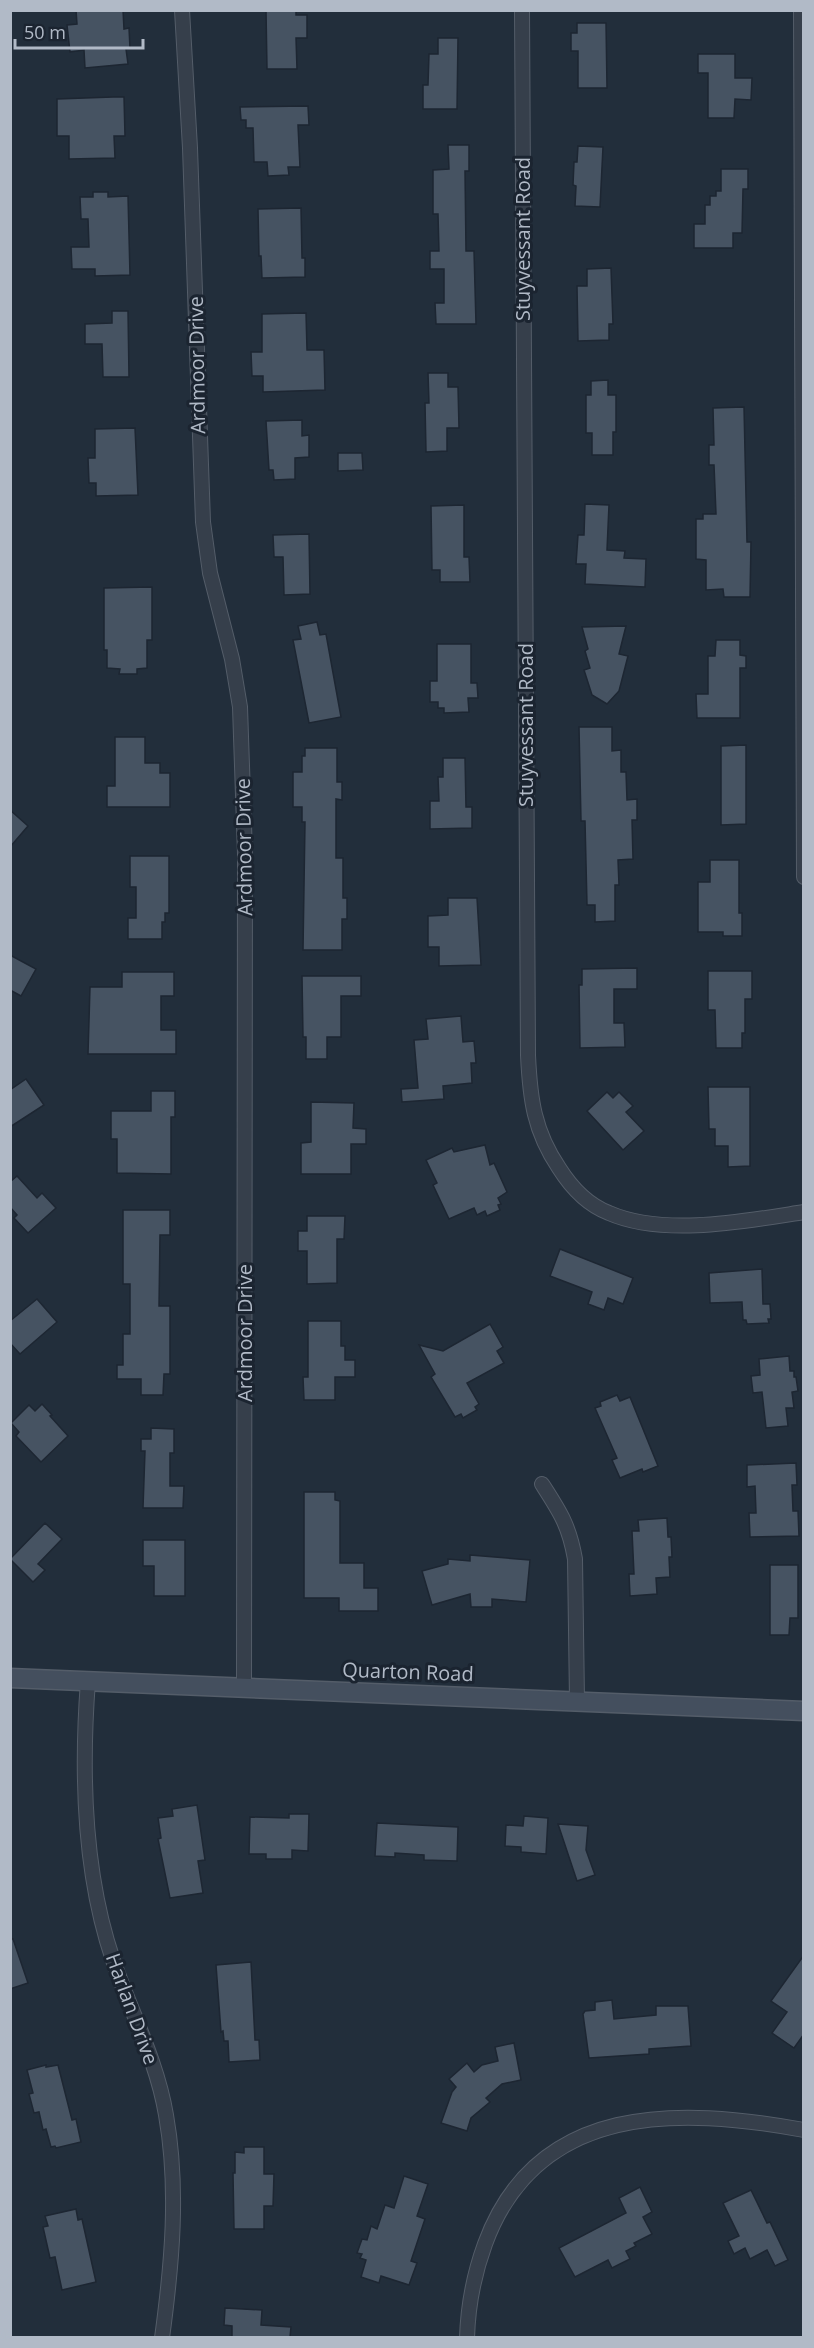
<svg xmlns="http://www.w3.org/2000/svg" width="814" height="2348" viewBox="0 0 814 2348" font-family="'Open Sans',sans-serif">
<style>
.building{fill:#465362;stroke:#1d2632;stroke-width:1.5}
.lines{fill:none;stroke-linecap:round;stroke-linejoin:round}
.street-casing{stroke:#545d69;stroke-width:16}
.secondary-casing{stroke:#545d69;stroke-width:21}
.street{stroke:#363f4b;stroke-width:14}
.secondary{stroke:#444f5e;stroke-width:18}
.labels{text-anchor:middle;stroke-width:6;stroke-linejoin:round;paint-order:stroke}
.street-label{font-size:20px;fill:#b1bac7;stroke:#1b2430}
</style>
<rect width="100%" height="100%" fill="#222e3b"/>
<!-- building -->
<g class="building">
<path d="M76,10H123L124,29L129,28L130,48L126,49L128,64L85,68L84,50L70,52L67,25L77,24Z"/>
<path d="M266,10H296V15H307V38H296L297,69H267Z"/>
<path d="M577,23H606L607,88H578V51H571V33H577Z"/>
<path d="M438,38H458L457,109H423V85H428L429,54H438Z"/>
<path d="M698,54H735V78H752L751,100L735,99L734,118H708V73H698Z"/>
<path d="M113,97H124L125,136H114L115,158L69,159V136H57V99Z"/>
<path d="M308,106L309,125H298L300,167H288L289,175L268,176L267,162H254L253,128H246V120H241L240,107Z"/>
<path d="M448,145H469V171H465L466,251H474L476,324H436L435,303H444V269H430V251H439L438,214H433V170L449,169Z"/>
<path d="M578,146L603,147L600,207L575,206L576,186L573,185L574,162H577Z"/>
<path d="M721,169H748V189H743L742,233H733V248H694V224H705V205H710V196H716V191H721Z"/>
<path d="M93,192H108V197L128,196L130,275L95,276V269H72L71,247H89L88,219H81L80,197H93Z"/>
<path d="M301,208L302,258H305V277L262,278L261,256H259L258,209Z"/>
<path d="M611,268L613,324H609V340L578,341L577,286H587V269Z"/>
<path d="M112,311H128L129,377H103L102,344H85V324L112,323Z"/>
<path d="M306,313L307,350H324L325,390L263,392V376H252L251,352H262V314Z"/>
<path d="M428,373H448V387H458L459,428H447V451L426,452L425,403H429Z"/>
<path d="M608,380V395H616V432H613V455H592V433H586V395H591V381Z"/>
<path d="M744,407L747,542H751L750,597H724L723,589L706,590V560L696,559V519H703V514H716L714,465H709V445H714L713,408Z"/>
<path d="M302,420V436L309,435V457L295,458V479L274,480L273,470H269L266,421Z"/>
<path d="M135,428L138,495L96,496V483H89L88,458H95V429Z"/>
<path d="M338,453H362L363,470L338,471Z"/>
<path d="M585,504L609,505L607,550L625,551L624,558L646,559L645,587L585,584L586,564H576L578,535H584Z"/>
<path d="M464,505V557H469L470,582H440V570H432L431,506Z"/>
<path d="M309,534L310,594L284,595L283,557H274L273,535Z"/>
<path d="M152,587V640H147V668L137,669V674H119L120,669L107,668V650H104V588Z"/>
<path d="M317,622L320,635L326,634L341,717L309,723L293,640L301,639L298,626Z"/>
<path d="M626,626L619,654L628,656L619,691L607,704L592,695L584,670L590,668L585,651L588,649L582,627Z"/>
<path d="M716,640H740V655L746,656V668H740V718H697L696,694H708V656H715Z"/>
<path d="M437,644H471V683H477L478,698H468L469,712L444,713V708H438V702H430V681H437Z"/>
<path d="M579,727H612V751L621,750V772H626L627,800L637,799V820H632L633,859L618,860L619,885H615V921L595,922V905H587L585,821H581Z"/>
<path d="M115,737H145V763H160V773H170V807H107V786H115Z"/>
<path d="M746,745V824L721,825V746Z"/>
<path d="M305,748H337V782H342V800L336,799V858H343V898H347V919H342V950H303L305,822H302V807H293V772H302V756H305Z"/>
<path d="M443,758H465L466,807H472V828L430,829V801H439L438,777H443Z"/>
<path d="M10,810L28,826L10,847Z"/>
<path d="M130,856H169V913H165V922H162V939H128V918H136V887H130Z"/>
<path d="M710,860H739V913H742V936H723V932H698V882H710Z"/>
<path d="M448,898H477L481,965L439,966V947H428V916L448,915Z"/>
<path d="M10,955L36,969L21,996L10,990Z"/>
<path d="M637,968V989H614V1023H624L625,1047L580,1048L579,985H582V969Z"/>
<path d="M708,971H752V999H745V1033H742V1048H716L715,1010H708Z"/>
<path d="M122,972H174V996H161V1030H176V1054H88L90,987H122Z"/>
<path d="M302,976H361V996H341V1037H327V1059H306V1037H303Z"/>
<path d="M461,1016L463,1042L474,1041L476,1063H471L472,1083L443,1086L444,1099L402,1102L401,1089L418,1088L414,1040L428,1039L426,1019Z"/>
<path d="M26,1079L44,1105L10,1127V1090Z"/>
<path d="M708,1087H750V1166L728,1167V1146H715V1129H709Z"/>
<path d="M151,1091H175V1117H171V1174L117,1173V1139H111V1111H151Z"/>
<path d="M607,1092L613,1098L619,1092L633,1106L626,1112L644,1131L623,1150L587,1111Z"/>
<path d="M311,1102L354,1103L353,1128L366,1129V1144H351V1174H301V1143L311,1142Z"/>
<path d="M485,1145L490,1165L494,1163L507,1192L498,1198L501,1204L498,1205L500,1210L487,1216L485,1211L477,1215L474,1208L449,1219L433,1185L437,1183L426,1160L452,1148L454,1152Z"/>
<path d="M17,1176L37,1198L42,1193L56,1208L28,1233L14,1218L17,1215L10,1207V1182Z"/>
<path d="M123,1210H170V1235H160L159,1306H170V1374H164L163,1395H141V1379H117V1365H123V1334H130V1284H123Z"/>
<path d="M307,1216H345L344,1239H337V1283L307,1284V1251H298V1231H307Z"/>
<path d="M560,1249L633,1278L623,1304L608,1298L604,1310L588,1304L592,1292L550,1276Z"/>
<path d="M762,1269L763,1304H770L771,1319H768L769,1323L747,1324L746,1320H743L742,1302L710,1303L709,1273Z"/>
<path d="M37,1299L57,1322L20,1354L10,1343V1321Z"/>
<path d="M308,1321H341V1346H345V1360H355V1377H335V1400H304L303,1377H308Z"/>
<path d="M490,1324L503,1347L497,1351L504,1363L467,1383L479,1404L475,1407L477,1410L463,1418L461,1414L455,1417L431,1377L435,1374L419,1345L443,1351Z"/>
<path d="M789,1356L790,1371H794V1377H796L798,1391L792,1392L794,1408H786L788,1426L766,1428L762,1392L753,1393L751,1376L760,1375L759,1359Z"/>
<path d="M617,1395L620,1401L630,1397L658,1466L643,1472L642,1469L620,1478L612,1460L617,1458L595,1408L601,1406L600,1402Z"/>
<path d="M42,1404L52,1415L50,1416L68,1436L41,1462L16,1436L19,1432L11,1423L29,1405L35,1411Z"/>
<path d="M151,1428L174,1429V1453H170V1486H184L183,1508H143L145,1451H141V1439H151Z"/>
<path d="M796,1463L797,1485H792L793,1511H798L799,1536L750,1537L749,1513H756L755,1486L747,1487V1465Z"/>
<path d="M304,1492H335V1500L340,1501V1563H364V1588H378V1611H339V1598H304Z"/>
<path d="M667,1518L668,1537H671L672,1557H669L670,1577L656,1578L657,1594L630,1596L629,1574H634L632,1531H639L638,1520Z"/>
<path d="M45,1523L62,1539L38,1564L45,1570L33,1582L10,1559Z"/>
<path d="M143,1540H185V1596H154V1566H143Z"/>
<path d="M470,1555L530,1560L526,1602L492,1599V1607H471L470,1594L432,1605L422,1571L448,1564V1559L470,1561Z"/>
<path d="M770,1565H798V1618H790L789,1635H770Z"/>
<path d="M197,1805L205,1860L198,1861L203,1893L170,1898L158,1839L161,1838L158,1818L173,1816L172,1809Z"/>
<path d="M289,1814H309L308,1851L292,1850V1859H266V1854H249L250,1817L289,1818Z"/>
<path d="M524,1816L548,1818L546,1854L521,1852V1847L505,1846L506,1825L523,1826Z"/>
<path d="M377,1823L458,1827L457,1861L424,1860V1855L395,1853V1857L375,1856Z"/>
<path d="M558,1824L588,1826L586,1850L595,1875L577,1881Z"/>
<path d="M10,1939H13L28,1983L10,1989Z"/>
<path d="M804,1955V2034L794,2048L772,2033L787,2012L771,2001Z"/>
<path d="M251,1962L255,2040H259L260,2060L229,2062L228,2041H224L223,2031L221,2032L216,1965Z"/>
<path d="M612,2000L614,2019L656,2015V2006H688L691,2046L649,2049V2054L589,2058L583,2014L585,2011L595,2010V2002Z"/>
<path d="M514,2043L521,2080L502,2084L486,2098L490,2102L471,2118L467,2131L441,2123L452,2092L456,2087L449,2079L467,2063L474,2072L482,2065L498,2061L495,2047Z"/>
<path d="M46,2065V2067L58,2065L72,2120L76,2119L81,2142L56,2148L55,2146L51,2147L46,2129L43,2130L39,2112L34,2113L29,2094L33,2093L27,2070Z"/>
<path d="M244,2147H264V2174H274L273,2206H264V2229H234L233,2173H235V2152L244,2153Z"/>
<path d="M404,2176L428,2184L417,2216L425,2219L411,2261L417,2263L409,2285L381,2276L379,2283L361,2277L366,2260L360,2258L362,2254L357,2253L362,2239L367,2240L371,2226L377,2229L385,2205L394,2208Z"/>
<path d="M640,2187L652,2212L643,2217L652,2234L634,2243L636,2246L626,2251L630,2259L612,2268L608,2260L575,2277L559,2248L626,2213L619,2198Z"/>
<path d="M751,2190L767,2223L770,2222L788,2260L775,2266L767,2250L750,2259L745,2248L734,2254L728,2241L739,2236L723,2203Z"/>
<path d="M76,2209L78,2220L82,2219L96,2282L62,2290L55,2257L50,2258L43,2227L48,2226L45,2216Z"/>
<path d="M225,2308L262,2310L261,2325L291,2327L290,2337H232V2326L224,2325Z"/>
</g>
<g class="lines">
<defs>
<g id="street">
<path d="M182,10L190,148L203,522L210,573L232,659L240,707L245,854L244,1687"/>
<path d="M522,10L528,1055C530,1099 534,1131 559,1168C571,1187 588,1205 609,1213C664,1237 746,1221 804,1212"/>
<path d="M801,10L804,877"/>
<path d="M542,1484C560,1512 569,1525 575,1559L577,1701"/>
<path d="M88,1681C81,1773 83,1872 113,1960C131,2012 157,2061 166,2115C179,2189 172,2264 162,2338"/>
<path d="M467,2338C468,2305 474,2274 485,2244C537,2102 679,2107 804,2130"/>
</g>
<path id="secondary" d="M10,1678L804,1711"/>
</defs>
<!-- street casing -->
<use href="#street" class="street-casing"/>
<!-- secondary casing -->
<use href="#secondary" class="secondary-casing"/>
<!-- street -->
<use href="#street" class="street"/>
<!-- secondary -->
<use href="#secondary" class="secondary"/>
</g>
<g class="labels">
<!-- street labels -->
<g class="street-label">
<text transform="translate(523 239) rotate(-90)" y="7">Stuyvessant Road</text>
<text transform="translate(197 365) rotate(-91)" y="7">Ardmoor Drive</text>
<text transform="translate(526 725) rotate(-90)" y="7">Stuyvessant Road</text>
<text transform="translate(244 847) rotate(-91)" y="7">Ardmoor Drive</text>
<text transform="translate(245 1333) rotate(-90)" y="7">Ardmoor Drive</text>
<text transform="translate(408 1672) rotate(2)" y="7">Quarton Road</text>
<text transform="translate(132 2009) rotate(70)" y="7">Harlan Drive</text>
</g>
</g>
<!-- border -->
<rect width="814" height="2348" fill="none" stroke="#b1bac7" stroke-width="24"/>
<!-- scale -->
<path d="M15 39v9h128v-9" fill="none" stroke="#b1bac7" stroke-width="3"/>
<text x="24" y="39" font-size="18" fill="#b1bac7" stroke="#1b2430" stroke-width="4.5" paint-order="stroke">50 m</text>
</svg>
